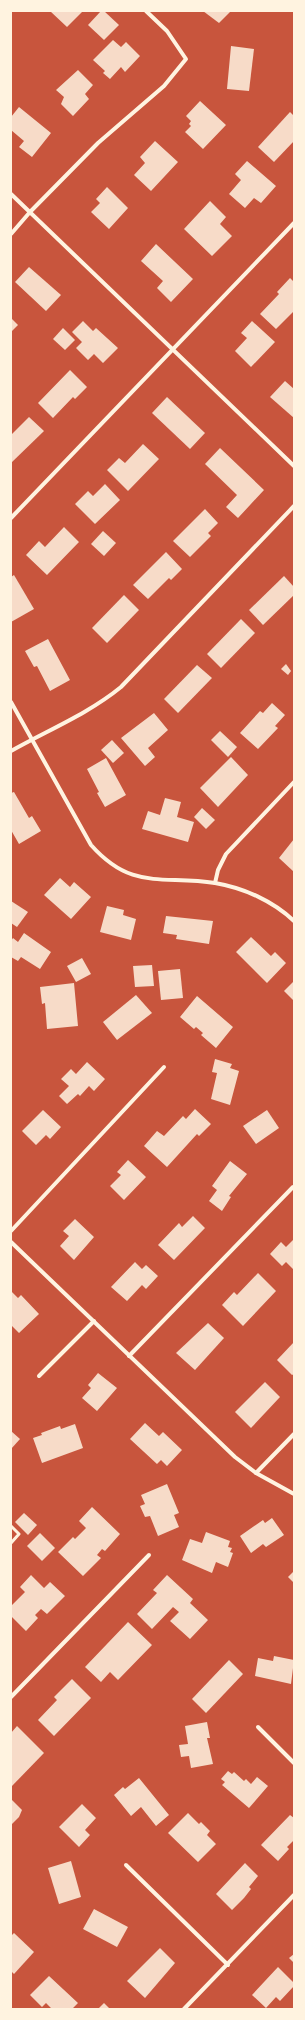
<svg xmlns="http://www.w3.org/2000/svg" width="305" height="2020" viewBox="0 0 305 2020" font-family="'Public Sans',sans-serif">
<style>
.building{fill:#f7dbc8}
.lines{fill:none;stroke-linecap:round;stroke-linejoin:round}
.service{stroke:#fff3e0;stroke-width:3}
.minor{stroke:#fff3e0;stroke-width:4}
</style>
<rect width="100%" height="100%" fill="#c8553d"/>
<!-- building -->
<g class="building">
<path d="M50,11H83L67,27Z"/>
<path d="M101,11H104L119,25L104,40L88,25Z"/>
<path d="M203,11H231L219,23Z"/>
<path d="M113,40L121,47L126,42L140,56L125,72L121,67L110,79L103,73L105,71L93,60Z"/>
<path d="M231,46L254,49L249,91L227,89Z"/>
<path d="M78,70L93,85L85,94L89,99L73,116L61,104L64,97L56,90Z"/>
<path d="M200,101L226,125L203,149L185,132L191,126L189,124L191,121L186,116Z"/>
<path d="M19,107L51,133L32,157L19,147L24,141L11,130V117Z"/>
<path d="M290,112L294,116V141L274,162L258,147Z"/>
<path d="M155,141L178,162L151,191L134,175L145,163L140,157Z"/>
<path d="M247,161L276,186L261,203L254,198L245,208L229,194L241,180L235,174Z"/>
<path d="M107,187L128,208L109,229L91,212L100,203L96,199Z"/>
<path d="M210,201L226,217L220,224L232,236L212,256L184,229Z"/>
<path d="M156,244L193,279L171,302L157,288L163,281L141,261Z"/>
<path d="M29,267L61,295L46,311L15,282Z"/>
<path d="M290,278L294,282V311L276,329L260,314L279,294L277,292Z"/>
<path d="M11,318L18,325L11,332Z"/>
<path d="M83,321L93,331L96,328L118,348L103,363L94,354L88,360L76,348L82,342L72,332Z"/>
<path d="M252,321L275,342L251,367L235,351L247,338L241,333Z"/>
<path d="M63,328L75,340L65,350L53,339Z"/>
<path d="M70,370L87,387L75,399L73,397L53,418L38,403Z"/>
<path d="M285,381L294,389V418L270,397Z"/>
<path d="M167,397L205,433L190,449L152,413Z"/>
<path d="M29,417L44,431L11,463V435Z"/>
<path d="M143,444L159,459L128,491L107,470L119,458L125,463Z"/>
<path d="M220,448L264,490L238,518L226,507L237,495L205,464Z"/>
<path d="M105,484L120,500L95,524L75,504L88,491L93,496Z"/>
<path d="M205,509L218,523L208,533L211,536L190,557L173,541Z"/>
<path d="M64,527L79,542L47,575L26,555L39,541L45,547Z"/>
<path d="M103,531L116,543L104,556L91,544Z"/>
<path d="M166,552L182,569L171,580L169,578L148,599L133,585Z"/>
<path d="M14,575L34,609L11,622V577Z"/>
<path d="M284,576L294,587V595L263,625L249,610Z"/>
<path d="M124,595L139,610L107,643L92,628Z"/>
<path d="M241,619L255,633L221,668L207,654Z"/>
<path d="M48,639L70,680L50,691L37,666L34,667L25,651Z"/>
<path d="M286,664L291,671L288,675L281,669Z"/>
<path d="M197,665L212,678L178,713L164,699Z"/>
<path d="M272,703L285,715L275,726L278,728L258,749L240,733L260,711L263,713Z"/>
<path d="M154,713L168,730L148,748L155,757L145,766L121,738Z"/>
<path d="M220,731L237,747L228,757L211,740Z"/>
<path d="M112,740L124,753L113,763L101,750Z"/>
<path d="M231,757L248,775L218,807L200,788Z"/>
<path d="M106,758L126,795L105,807L97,793L99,792L87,769Z"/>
<path d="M14,792L29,818L32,816L41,831L19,844L11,830V793Z"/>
<path d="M165,798L181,802L177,817L194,822L188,842L142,829L148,811L160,815Z"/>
<path d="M202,808L215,820L206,829L194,817Z"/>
<path d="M294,839V872L279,858Z"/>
<path d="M60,878L70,887L74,882L91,897L71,919L44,895Z"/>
<path d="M11,901L28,912L17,927L11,923Z"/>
<path d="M107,906L124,910L123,915L136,919L131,940L100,932Z"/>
<path d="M166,916L213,921L209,944L176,939L177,935L163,933Z"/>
<path d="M24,933L51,952L40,969L21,957L18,961L11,957V941L13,938L18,942Z"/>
<path d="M251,937L271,956L275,952L286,963L267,983L236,952Z"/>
<path d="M82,958L91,974L76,982L67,966Z"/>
<path d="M152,965L154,986L135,987L133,966Z"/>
<path d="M180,969L183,998L161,1000L158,971Z"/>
<path d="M294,981V1001L284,991Z"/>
<path d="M74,983L78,1026L47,1029L45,1003L42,1004L40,987Z"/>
<path d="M136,995L152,1013L117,1040L103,1022Z"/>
<path d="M197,996L233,1027L216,1048L201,1035L203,1033L196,1027L194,1029L180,1017Z"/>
<path d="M215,1059L232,1064L230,1068L239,1071L230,1105L211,1099L217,1073L212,1072Z"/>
<path d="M87,1062L105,1079L94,1091L89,1086L80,1096L78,1094L67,1104L59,1096L69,1086L61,1079L71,1069L76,1074Z"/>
<path d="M195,1109L211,1124L199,1136L197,1134L167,1167L144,1146L157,1131L164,1136L183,1116L186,1119Z"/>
<path d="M43,1110L61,1127L50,1139L46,1135L36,1145L22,1131Z"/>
<path d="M267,1110L279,1128L256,1144L243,1126Z"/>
<path d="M128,1160L146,1177L124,1200L110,1186L121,1175L117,1172Z"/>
<path d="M230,1161L247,1174L229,1196L231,1197L222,1211L209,1201L217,1190L212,1186Z"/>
<path d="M193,1216L205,1228L174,1260L158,1245L179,1223L182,1227Z"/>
<path d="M75,1219L94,1237L74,1260L60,1246L69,1236L63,1231Z"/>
<path d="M294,1239V1268L293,1269L286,1262L282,1266L270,1254L281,1242L286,1247Z"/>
<path d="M135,1262L142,1269L146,1265L158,1276L146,1289L142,1285L127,1301L111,1287Z"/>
<path d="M258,1273L276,1291L243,1326L222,1305L234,1292L237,1295Z"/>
<path d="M11,1291L18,1298L21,1295L39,1314L19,1333L11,1325Z"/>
<path d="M208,1323L224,1338L195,1370L176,1353Z"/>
<path d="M294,1342V1374L292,1375L277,1360Z"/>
<path d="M98,1373L117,1388L97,1411L82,1398L91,1388L88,1385Z"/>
<path d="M265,1382L280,1397L251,1428L235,1412Z"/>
<path d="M145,1423L159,1436L163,1432L182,1450L167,1466L161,1460L157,1464L130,1439Z"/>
<path d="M75,1424L83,1448L42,1463L33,1438L42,1435L41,1433L60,1426L61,1429Z"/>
<path d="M11,1431L20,1439L11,1449Z"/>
<path d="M167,1484L179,1513L174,1515L179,1527L158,1536L150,1516L145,1517L140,1506L145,1504L141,1495Z"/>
<path d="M92,1507L120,1534L105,1551L102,1549L97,1555L101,1558L83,1576L58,1552L73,1537L75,1539L86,1528L79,1521Z"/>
<path d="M24,1513L37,1525L28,1535L15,1522Z"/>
<path d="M272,1518L284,1535L266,1547L263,1544L251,1553L240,1536L263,1520L265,1523Z"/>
<path d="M206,1532L230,1541L228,1547L232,1548L230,1552L233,1553L228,1567L216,1562L212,1573L182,1560L190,1539L202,1543Z"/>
<path d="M40,1533L55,1548L42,1561L27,1546Z"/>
<path d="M294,1571V1583L288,1577Z"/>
<path d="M31,1575L44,1588L50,1582L65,1596L47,1614L41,1609L35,1615L38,1618L26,1631L11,1616V1606L25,1592L20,1587Z"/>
<path d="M167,1575L193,1599L190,1603L208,1620L190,1639L170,1621L179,1612L173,1607L152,1629L137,1614L157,1593L153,1590Z"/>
<path d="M128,1622L152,1645L118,1680L110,1672L101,1682L85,1667Z"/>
<path d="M274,1656L294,1660L291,1684L255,1676L258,1658L273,1661Z"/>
<path d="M229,1660L243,1674L206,1713L192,1699Z"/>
<path d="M72,1679L91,1698L54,1736L38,1720L57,1700L54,1697Z"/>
<path d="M207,1722L210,1738H207L213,1764L191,1768L189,1756L181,1757L179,1745L188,1744L185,1726Z"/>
<path d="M17,1726L44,1753L12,1786L11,1733Z"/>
<path d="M228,1771L232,1774L234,1772L244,1781L246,1779L251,1784L257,1777L268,1786L249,1808L222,1785L225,1782L221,1779Z"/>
<path d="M139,1778L169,1815L156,1826L141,1807L131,1816L114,1795L123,1787L125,1789Z"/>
<path d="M11,1799L22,1810L19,1817L11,1825Z"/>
<path d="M82,1804L96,1818L85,1830L90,1835L79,1847L59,1827Z"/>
<path d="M188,1813L199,1824L201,1822L210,1831L207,1835L216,1844L198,1862L168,1833Z"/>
<path d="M290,1815L294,1818V1840L287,1847L289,1849L278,1861L261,1845Z"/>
<path d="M71,1861L81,1897L59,1904L48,1868Z"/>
<path d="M245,1863L258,1876L249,1887L251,1889L244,1898L232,1910L216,1894Z"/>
<path d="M94,1909L128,1927L117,1947L83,1929Z"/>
<path d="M14,1933L34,1952L14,1974L11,1971V1936Z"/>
<path d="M160,1948L175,1963L145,1998L127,1981Z"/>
<path d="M294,1954V1963L289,1958Z"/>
<path d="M278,1967L294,1983V1986L280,2001L276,1997L266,2008L252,1995Z"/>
<path d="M49,1976L78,2003L72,2009H52L46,2003L42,2007L30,1995Z"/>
<path d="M104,2003L110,2009H98Z"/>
</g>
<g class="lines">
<!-- service -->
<path class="service" d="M11,1526L19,1534L11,1543"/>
<!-- minor -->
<g class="minor">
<path d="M11,194L294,466"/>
<path d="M11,234L30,212L98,143L164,86L186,59L167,31L146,11"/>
<path d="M11,518L294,223"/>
<path d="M11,702L91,845C132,891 161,875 215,883C244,888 273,901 294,921"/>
<path d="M11,751C48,730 88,714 121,687L294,506"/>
<path d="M215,883L218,870L226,854L294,782"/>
<path d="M11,1231L164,1067"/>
<path d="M11,1242L235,1457L256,1473L294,1494"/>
<path d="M129,1356L293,1187"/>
<path d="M39,1376L94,1321"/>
<path d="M256,1473L294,1434"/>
<path d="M11,1697L149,1555"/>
<path d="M258,1727L294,1763"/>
<path d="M126,1865L228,1965"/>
<path d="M184,2009L294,1895"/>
</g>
</g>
<!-- border -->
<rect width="305" height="2020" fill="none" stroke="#fff3e0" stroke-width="24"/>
</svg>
